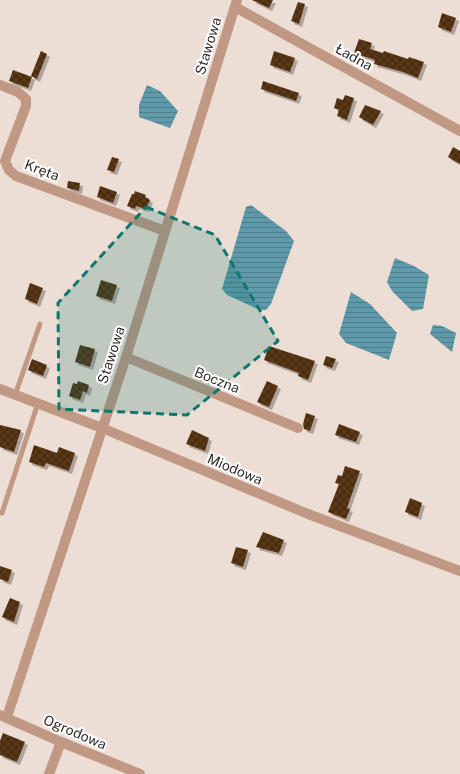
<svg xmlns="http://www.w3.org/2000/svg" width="460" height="774" viewBox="0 0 460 774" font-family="'Public Sans',sans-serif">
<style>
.water{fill:url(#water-rules)}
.building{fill:url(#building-cross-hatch);filter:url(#shadow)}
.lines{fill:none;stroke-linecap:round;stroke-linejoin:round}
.service{stroke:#c09883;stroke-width:5}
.minor{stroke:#c09883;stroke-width:10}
.marked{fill:#0f766e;fill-opacity:0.2;stroke:#0f766e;stroke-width:3;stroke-dasharray:8 5;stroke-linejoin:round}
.labels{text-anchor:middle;stroke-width:4;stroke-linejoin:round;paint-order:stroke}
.street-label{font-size:14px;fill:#332e2a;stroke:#fff}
</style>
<defs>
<pattern id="water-rules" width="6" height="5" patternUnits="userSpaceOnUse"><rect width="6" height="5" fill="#5f9aaa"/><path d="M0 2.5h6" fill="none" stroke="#4f7e8b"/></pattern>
<pattern id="building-cross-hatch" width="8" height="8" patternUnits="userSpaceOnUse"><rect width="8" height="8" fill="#4f2d0e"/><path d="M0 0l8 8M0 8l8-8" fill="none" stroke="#604329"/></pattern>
<filter id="shadow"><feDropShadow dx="3" dy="3" stdDeviation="0" flood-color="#0004"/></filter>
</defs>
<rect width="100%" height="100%" fill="#edded5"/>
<!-- water -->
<g class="water">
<path d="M147,85L160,91L178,111L170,128L139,117V105Z"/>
<path d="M251,205L286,231L294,241L271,304L266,310H260L227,295L222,289L246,207Z"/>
<path d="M395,258L414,266L429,275L423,309L412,311L392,291L387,282Z"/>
<path d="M351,292L370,304L397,333L389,360L346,343L339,334Z"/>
<path d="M433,325L442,326L456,333L452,352L430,334Z"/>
</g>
<!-- building -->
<g class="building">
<path d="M252,0H273L269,8Z"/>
<path d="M298,2L305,4L299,24L291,21Z"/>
<path d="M442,13L456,18L451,32L438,27Z"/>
<path d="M359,39L372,43L370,49L383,53L384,51L408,59L409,57L424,62L418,78L403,72L374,64L375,60L354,53Z"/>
<path d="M41,51L47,54L37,79L31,76Z"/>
<path d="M274,51L295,58L290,72L270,65Z"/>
<path d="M13,70L32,77L28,88L9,81Z"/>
<path d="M263,81L299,93L296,101L261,89Z"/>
<path d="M345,95L354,98L347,120L337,116L339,110L334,108L337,98L343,100Z"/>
<path d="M365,105L381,111L373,125L359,117Z"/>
<path d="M453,147L460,151V164L448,157Z"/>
<path d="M112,157L119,159L114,172L107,170Z"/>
<path d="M68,181L80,183L79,191L67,188Z"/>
<path d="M100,186L117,192L113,203L97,197Z"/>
<path d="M135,191L146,195L145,197L150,200L146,209L136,206L135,209L127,206L132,194H134Z"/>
<path d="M101,280L117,285L112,301L96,296Z"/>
<path d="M30,283L43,288L37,304L25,299Z"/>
<path d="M80,345L95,349L90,367L75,362Z"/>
<path d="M269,346L315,361L308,380L298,376L299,373L264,360Z"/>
<path d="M326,356L336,359L332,368L323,365Z"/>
<path d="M32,359L47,365L43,376L28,370Z"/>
<path d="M78,381L89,385L87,393L83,391L80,400L69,396L73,383L77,384Z"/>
<path d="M267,381L278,386L269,407L257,402Z"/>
<path d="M306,413L315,416L310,431L304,429L303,424Z"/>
<path d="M339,424L360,432L356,442L335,435Z"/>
<path d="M0,425L21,430L14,452L0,447Z"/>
<path d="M192,430L209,438L205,451L186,444Z"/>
<path d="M34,445L57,453L59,447L75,453L69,471L46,463L44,467L29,462Z"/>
<path d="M345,466L360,471L347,508L350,509L346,519L328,512L339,484L335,483L338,475L342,476Z"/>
<path d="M410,498L422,503L418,517L405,512Z"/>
<path d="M263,532L284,540L279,553L256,547Z"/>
<path d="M236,547L248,550L243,567L231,563Z"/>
<path d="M0,566L12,570L8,582L0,579Z"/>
<path d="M10,598L20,602L14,622L2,617Z"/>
<path d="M3,733L25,742L17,762L0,755V741Z"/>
</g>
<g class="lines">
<!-- service -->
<g class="service">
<path d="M15,395L40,324"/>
<path d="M2,513L38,403"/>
</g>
<!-- minor -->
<g class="minor">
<path d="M235,7L460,131"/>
<path d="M0,85L18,92L26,99V106L5,161L9,170L16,176L165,231"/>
<path d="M126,357L298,428"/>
<path d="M0,389L102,428L308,514L460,571"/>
<path d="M0,715L61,742L140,774"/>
<path d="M7,717L126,357L237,0"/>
<path d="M49,774L61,742"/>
</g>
</g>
<!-- marked area -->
<path class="marked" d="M146,207L215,235L278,341L187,415L59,409L58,303Z"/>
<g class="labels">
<!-- street labels -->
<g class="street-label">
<text transform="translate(208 46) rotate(-73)" y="5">Stawowa</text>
<text transform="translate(354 57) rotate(29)" y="5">Ładna</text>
<text transform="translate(42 170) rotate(21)" y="5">Kręta</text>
<text transform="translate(111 355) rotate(-72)" y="5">Stawowa</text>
<text transform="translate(217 380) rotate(22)" y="5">Boczna</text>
<text transform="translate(235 469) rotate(23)" y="5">Miodowa</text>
<text transform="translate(75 732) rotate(23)" y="5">Ogrodowa</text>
</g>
</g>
</svg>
